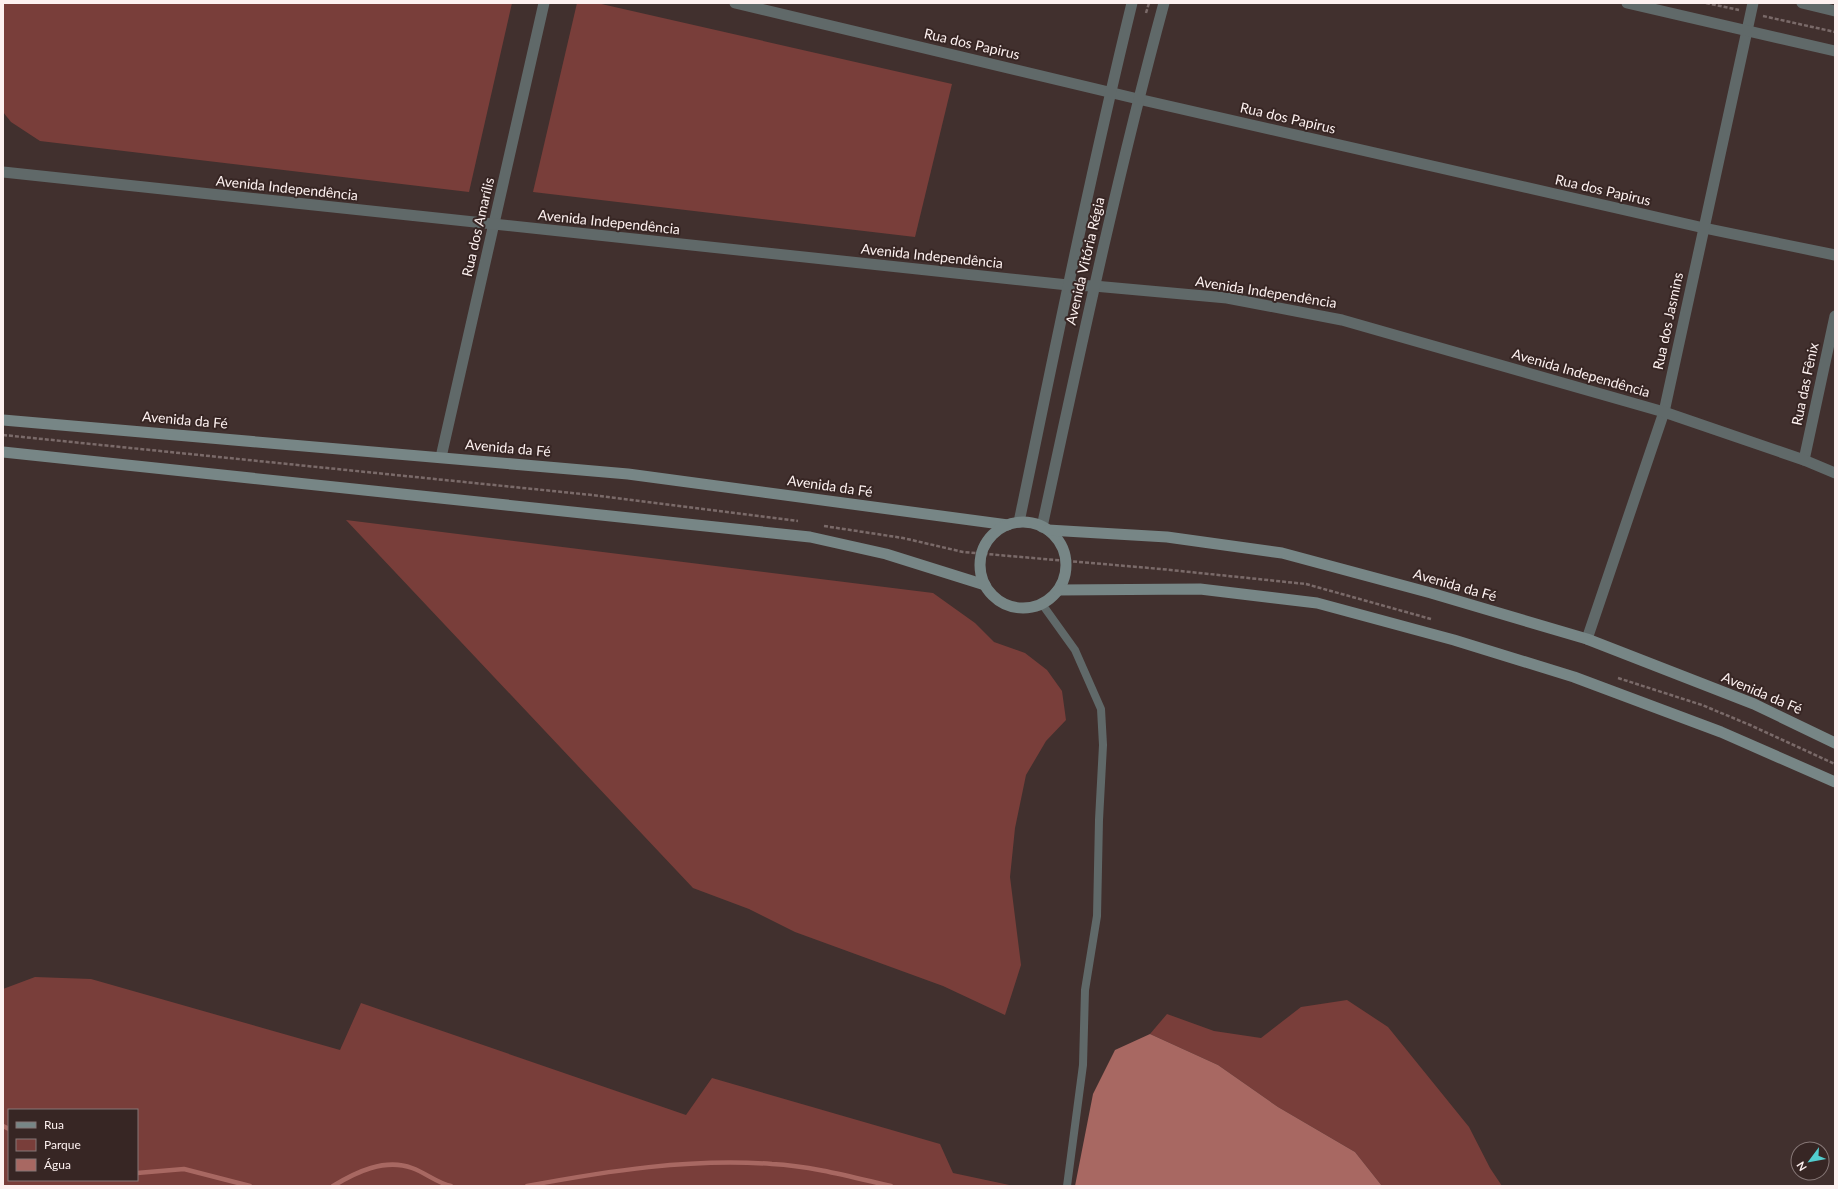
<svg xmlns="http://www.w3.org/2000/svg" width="1838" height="1189" viewBox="0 0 1838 1189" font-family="Lato,sans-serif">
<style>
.green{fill:#793e3a;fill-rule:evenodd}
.water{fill:#a86862}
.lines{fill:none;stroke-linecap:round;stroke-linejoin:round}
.stream{stroke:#a86862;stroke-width:4.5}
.path{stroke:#7a6a69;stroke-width:2.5;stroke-dasharray:4 2;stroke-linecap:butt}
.service{stroke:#606969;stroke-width:8}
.minor{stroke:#606969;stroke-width:11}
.tertiary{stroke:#606969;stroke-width:11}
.secondary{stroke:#778686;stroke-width:11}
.labels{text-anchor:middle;stroke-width:4;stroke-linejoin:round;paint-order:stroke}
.street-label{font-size:14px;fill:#fdf1f0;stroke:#372624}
</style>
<rect width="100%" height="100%" fill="#41302e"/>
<!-- green -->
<g class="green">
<path d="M3,3H512L469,192L40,141L11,122L3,112Z"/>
<path d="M577,3H597L952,84L915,237L533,192Z"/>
<path d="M346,520L933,593L975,623L994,642L1025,653L1047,670L1062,691L1066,720L1046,741L1026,775L1015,828L1010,877L1021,965L1005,1015L943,986L795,932L749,909L693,888Z"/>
<path d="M35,977L91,979L340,1050L361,1003L686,1115L712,1078L940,1144L953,1173L1014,1186H3V989ZM9,1110H137V1180H9Z"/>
<path d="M1347,1000L1388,1027L1469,1127L1490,1168L1502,1186H1382L1355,1152L1278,1107L1218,1065L1150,1034L1167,1014L1214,1031L1261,1038L1301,1007Z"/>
</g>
<!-- water -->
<path class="water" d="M1150,1034L1218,1065L1278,1107L1355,1152L1382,1186H1075L1093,1094L1115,1050Z"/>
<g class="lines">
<!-- stream -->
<g class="stream">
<path d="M3,1126L9,1129"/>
<path d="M137,1173L184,1169L250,1186"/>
<path d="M333,1186C356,1172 385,1158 412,1168C426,1173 437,1183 451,1186"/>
<path d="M527,1186C607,1171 690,1158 772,1164C812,1166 852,1177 891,1186"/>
</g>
<!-- path -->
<g class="path">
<path d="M1706,3L1739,10"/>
<path d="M1146,13L1149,3"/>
<path d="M1763,16L1835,32"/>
<path d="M3,435L592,495L798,521"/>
<path d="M824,526L903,538L963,552L1161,569L1306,584L1431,619"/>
<path d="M1618,678L1702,705L1750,725L1835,764"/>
</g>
<!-- service -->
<path class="service" d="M1042,604L1075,650L1101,709L1103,745L1099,820L1097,916L1085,990L1083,1065L1067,1186"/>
<!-- minor -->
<g class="minor">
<path d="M735,3L1138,99L1704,228L1835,255"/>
<path d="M441,457L544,3"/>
<path d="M1804,460L1835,316"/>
<path d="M1587,639L1664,412L1753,3"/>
</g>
<!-- tertiary -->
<g class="tertiary">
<path d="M1627,3L1835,51"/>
<path d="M1802,3L1835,11"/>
<path d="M3,172L1068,285L1094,286L1227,298L1342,320L1664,412L1804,460L1835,473"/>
<path d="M1019,522C1055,349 1090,175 1132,3"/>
<path d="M1042,527C1080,351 1117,176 1164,3"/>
</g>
<!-- secondary -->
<g class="secondary">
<path d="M3,420L628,474L1008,525"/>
<path d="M3,452L810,537L886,554L985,585"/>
<circle cx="1023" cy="565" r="43"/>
<path d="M1048,530L1167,537L1282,553L1431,593L1587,639L1754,704L1835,743"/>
<path d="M1058,590L1200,589L1317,603L1454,640L1574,677L1721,732L1835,782"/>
</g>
</g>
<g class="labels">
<!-- street labels -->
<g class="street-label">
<text transform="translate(972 44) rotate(13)" y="5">Rua dos Papirus</text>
<text transform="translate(1288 118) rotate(13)" y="5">Rua dos Papirus</text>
<text transform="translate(287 188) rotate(6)" y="5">Avenida Independência</text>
<text transform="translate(1603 190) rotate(13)" y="5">Rua dos Papirus</text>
<text transform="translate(609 222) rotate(6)" y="5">Avenida Independência</text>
<text transform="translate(478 227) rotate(-77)" y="5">Rua dos Amarílis</text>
<text transform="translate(932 256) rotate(6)" y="5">Avenida Independência</text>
<text transform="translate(1085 261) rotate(-77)" y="5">Avenida Vitória Régia</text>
<text transform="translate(1266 292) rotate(9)" y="5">Avenida Independência</text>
<text transform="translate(1668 321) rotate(-78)" y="5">Rua dos Jasmins</text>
<text transform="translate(1581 373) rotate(16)" y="5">Avenida Independência</text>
<text transform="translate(1805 384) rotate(-78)" y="5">Rua das Fênix</text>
<text transform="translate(185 420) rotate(5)" y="5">Avenida da Fé</text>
<text transform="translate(508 448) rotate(5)" y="5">Avenida da Fé</text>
<text transform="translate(830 486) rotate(8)" y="5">Avenida da Fé</text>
<text transform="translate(1455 585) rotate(16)" y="5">Avenida da Fé</text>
<text transform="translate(1762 693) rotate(23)" y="5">Avenida da Fé</text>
</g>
</g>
<!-- border -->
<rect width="1838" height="1189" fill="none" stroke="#fdf1f0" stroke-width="8"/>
<!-- legend -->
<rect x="8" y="1109" width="130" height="72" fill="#372624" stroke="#867776"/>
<rect x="16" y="1122" width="20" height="6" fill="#778686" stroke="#867776"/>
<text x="44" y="1129" font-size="12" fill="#fdf1f0">Rua</text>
<rect x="16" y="1139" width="20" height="12" fill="#793e3a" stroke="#867776"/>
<text x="44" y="1149" font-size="12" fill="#fdf1f0">Parque</text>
<rect x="16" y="1159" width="20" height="12" fill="#a86862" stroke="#867776"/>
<text x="44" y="1169" font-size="12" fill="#fdf1f0">Água</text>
<!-- north arrow -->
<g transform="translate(1810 1161) rotate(238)"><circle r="19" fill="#372624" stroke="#867776"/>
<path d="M0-3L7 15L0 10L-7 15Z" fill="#52cdce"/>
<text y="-6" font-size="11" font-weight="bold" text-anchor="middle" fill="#fdf1f0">N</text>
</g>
</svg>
